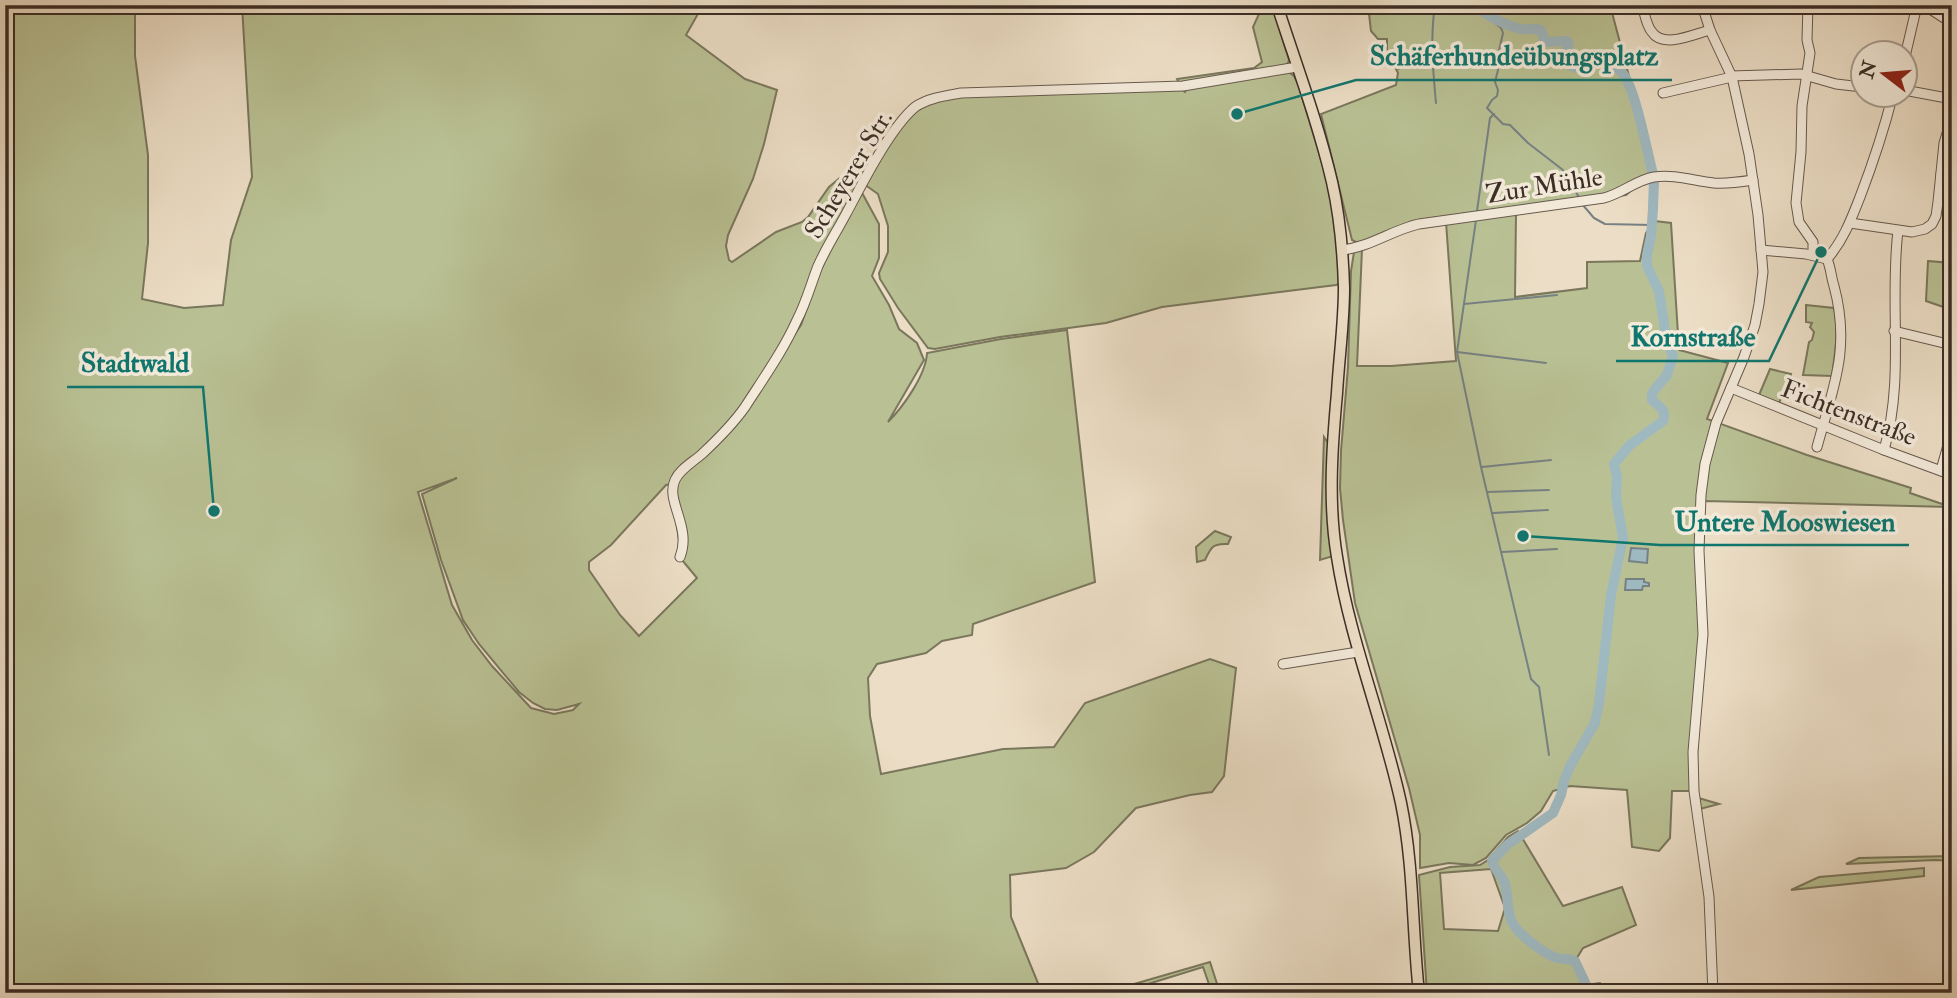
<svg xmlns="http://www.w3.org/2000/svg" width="1957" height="998" viewBox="0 0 1957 998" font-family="'IM FELL Double Pica',serif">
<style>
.green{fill:#b9c194;stroke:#7a775d;stroke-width:2;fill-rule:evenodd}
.water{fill:#9fb9c1;stroke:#778183;stroke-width:2}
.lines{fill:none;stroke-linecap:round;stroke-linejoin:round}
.stream{stroke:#778183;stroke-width:2}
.river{stroke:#9fb9c1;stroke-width:10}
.minor-casing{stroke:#67594e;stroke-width:11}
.major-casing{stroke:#3b2d26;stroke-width:13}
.minor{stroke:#f3eada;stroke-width:9}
.major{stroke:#ecdec6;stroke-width:10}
.labels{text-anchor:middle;stroke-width:7;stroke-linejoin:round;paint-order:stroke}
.street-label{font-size:26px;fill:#3b2d26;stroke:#f3eada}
.leader{fill:none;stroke:#0f766e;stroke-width:2.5}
.callout-dot{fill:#0f766e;stroke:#f3eada;stroke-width:2.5}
.callout-label{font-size:28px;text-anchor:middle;font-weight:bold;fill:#0f766e;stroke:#f3eada;stroke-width:7;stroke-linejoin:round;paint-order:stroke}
</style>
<rect width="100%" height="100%" fill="#ecdec6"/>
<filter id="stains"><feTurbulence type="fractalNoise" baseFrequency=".00286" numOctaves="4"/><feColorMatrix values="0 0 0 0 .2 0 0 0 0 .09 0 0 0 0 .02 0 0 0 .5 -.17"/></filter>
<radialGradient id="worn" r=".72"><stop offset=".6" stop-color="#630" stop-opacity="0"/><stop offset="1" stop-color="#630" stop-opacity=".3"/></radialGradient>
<!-- green -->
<g class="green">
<path d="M5,5H135V56L148,155V243L142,299L184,308L223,305L231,240L252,177L242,5H703L686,35L745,79L777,90L764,144L753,179L728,235L726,246L729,260L732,262L776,232L802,222L808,217L829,187L841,177L866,171L824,248L816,266L799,318L759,385L801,325L821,269L861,191L879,224V258L872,276L889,305L899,329L917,343L924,360L888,422C903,407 926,375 927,353L1001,339L1067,330L1095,582L973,624L972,635L942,641L926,653L877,664L868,678L870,716L881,774L1003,749L1054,747L1085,703L1210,659L1236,668L1224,776L1212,792L1190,795L1136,808L1094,852L1066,868L1010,875L1011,917L1042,993H5ZM457,478L422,494L441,560L463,620L479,644L519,692L533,703L545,709L557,710L579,704L573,710L554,714L531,708L492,666L472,640L452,605L418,492ZM673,484V500L682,560L697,578L639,636L620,615L589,570V562L611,545L666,485Z"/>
<path d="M1257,5H1272L1289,60L1288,63L1282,67L1179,83L1177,79L1254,68L1262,62L1253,27L1259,14Z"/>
<path d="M1368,5H1610L1655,174L1640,183L1626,195L1498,209L1412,221L1372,240L1358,243L1352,240L1321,114L1396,85L1398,73L1387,52V39H1378L1371,31Z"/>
<path d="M1287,71L1294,76L1298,84L1329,186L1335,218L1340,277L1339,284L1336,285L1162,307L1106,323L1000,337L935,349L928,348L898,308L880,279L879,273L888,252V226L878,194L864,184L895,133L921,106L959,96L1180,88L1185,92L1187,88Z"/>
<path d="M1516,214L1515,297L1587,288V262L1640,261L1646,233L1655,221L1671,223L1679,350L1728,363L1707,419L1807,455L1911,488L1910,493L1951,507L1704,501L1699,551L1703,634L1695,797L1719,804L1696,810L1694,791H1672L1670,838L1659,851L1632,847L1627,790L1570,786L1553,791L1541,811L1527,823L1506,835L1486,858L1473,865L1449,863L1420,868V835L1409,788L1355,603L1343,520L1340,488L1341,451L1348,367L1351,271L1354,252L1362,249L1357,366H1391L1456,361L1446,222Z"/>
<path d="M1928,261L1952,263V310L1926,301Z"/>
<path d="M1806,305L1834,308C1839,331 1835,353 1832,376L1803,375L1809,342L1812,340L1814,332L1810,327L1812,323L1806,322Z"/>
<path d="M1770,369L1791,374L1779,403L1759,395Z"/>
<path d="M1324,437L1330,446L1333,556L1320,560Z"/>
<path d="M1215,531L1231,537L1228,544C1213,543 1211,547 1205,560L1197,562L1196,547Z"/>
<path d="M1518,831L1563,906L1622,887L1636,925L1583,948L1575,961L1585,985L1600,983L1603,993H1582L1578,987L1558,993H1427L1419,875L1450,867L1480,865L1488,860L1508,837ZM1491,869L1505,908L1498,931L1444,929L1440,873Z"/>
<path d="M1952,856V861L1935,860L1846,864L1859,858Z"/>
<path d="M1924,868V876L1791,890L1819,877Z"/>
<path d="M1210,962L1220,993H1212L1203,967L1119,993H1103Z"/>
</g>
<!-- water -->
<g class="water">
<path d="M1631,548L1648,549L1647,563L1629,561Z"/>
<path d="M1626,579H1644V582L1649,583V586H1643L1642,590H1625Z"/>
</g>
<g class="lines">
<!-- stream -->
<g class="stream">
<path d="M1435,5C1430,37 1433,71 1436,103"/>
<path d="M1493,17L1495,23L1501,28L1503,33L1496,64L1498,70L1495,82L1498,90L1497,96L1492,100L1487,108L1503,124L1510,125L1528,143L1563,170L1580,199"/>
<path d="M1398,69L1432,53"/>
<path d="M1582,204L1594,218L1605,224L1652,225"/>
<path d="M1477,211L1490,118L1494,114"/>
<path d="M1476,220L1457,352L1481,467L1531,679L1539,687L1549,755"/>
<path d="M1464,304L1557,295"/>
<path d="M1457,352L1546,363"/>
<path d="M1482,467L1551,460"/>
<path d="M1487,492L1549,490"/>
<path d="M1493,513L1548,510"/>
<path d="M1502,552L1557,549"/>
</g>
<!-- river -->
<g class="river">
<path d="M1475,5C1483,14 1510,28 1523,29C1530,30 1534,28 1541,30L1544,39L1547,42L1567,41L1569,44L1563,57L1564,63L1577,68L1604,62C1611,65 1618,68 1623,74C1636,90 1647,152 1653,174L1654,181L1653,207"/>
<path d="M1590,993L1575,961C1568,958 1561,960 1554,957C1542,952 1518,934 1512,922C1506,910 1509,897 1505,884C1502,875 1494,870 1492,861L1507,845L1553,813L1561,795L1564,781L1570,766L1595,723L1599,703L1611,595L1623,538L1616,497L1617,477L1614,464L1630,445L1663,421C1667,409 1659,407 1652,400V394L1656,388L1667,375L1673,356L1666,337L1659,291L1647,266V255L1651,236L1653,209"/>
</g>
<defs>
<g id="minor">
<path d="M1642,5C1645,14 1646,25 1652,32C1663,49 1694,34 1710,30"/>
<path d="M1702,5L1710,30L1732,77L1749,154L1758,215L1763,272L1759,304L1755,325L1744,357L1716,423L1705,464L1701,495L1699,551L1703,634L1693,752L1694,791L1709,897L1713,993"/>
<path d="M1808,5L1807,40L1810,53L1802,106L1801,152L1796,203L1799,222L1813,242V255"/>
<path d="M1924,5L1952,23"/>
<path d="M1904,61L1917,5"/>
<path d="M1731,76L1801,74L1836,84L1862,87"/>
<path d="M1904,90L1952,99"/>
<path d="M1663,93L1732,77"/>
<path d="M1941,174L1952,178"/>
<path d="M1850,223L1912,232L1925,229L1932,224L1936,216L1938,202L1944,143L1952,117"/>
<path d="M1342,250C1370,247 1392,230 1419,224L1604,198C1623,193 1636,180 1654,177C1675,174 1694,181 1714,183C1727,184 1740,182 1753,180"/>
<path d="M1761,250L1806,254L1827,259"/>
<path d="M1827,259C1843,241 1851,220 1860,197C1873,163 1884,130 1893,94"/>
<path d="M1894,331L1952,345"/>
<path d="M1731,388L1884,450L1952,475"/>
<path d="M1817,447C1833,388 1851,349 1834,286C1831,277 1831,268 1827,259"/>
<path d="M1884,450C1905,379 1889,303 1898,231"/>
<path d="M1941,470L1952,431"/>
<path d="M680,557C692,527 665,501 675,480C680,469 693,462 702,454C717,440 733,424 745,407C763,379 783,351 797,320C806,303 811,284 818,266C826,248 837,231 846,214C862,184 890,128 915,107C928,98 945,96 961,93L1183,86L1297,67"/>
<path d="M1283,664L1358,652"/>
</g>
<path id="major" d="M1277,5C1296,64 1318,122 1332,182C1340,217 1343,252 1344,288C1344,323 1339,358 1337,393C1332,447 1328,504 1337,557C1350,641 1383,720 1401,803C1414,866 1412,930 1419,993"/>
</defs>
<!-- minor casing -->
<use href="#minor" class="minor-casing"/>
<!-- major casing -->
<use href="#major" class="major-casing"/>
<!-- minor -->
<use href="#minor" class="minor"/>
<!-- major -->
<use href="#major" class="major"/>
</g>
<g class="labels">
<!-- street labels -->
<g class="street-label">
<text transform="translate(848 174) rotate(-59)" y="9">Scheyerer Str.</text>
<text transform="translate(1544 185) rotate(-9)" y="9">Zur Mühle</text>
<text transform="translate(1849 412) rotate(21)" y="9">Fichtenstraße</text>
</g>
</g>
<!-- callouts -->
<path class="leader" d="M1237 114L1356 80H1672M1821 252L1769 361H1616M214 511L203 387H67M1523 536L1660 545H1909"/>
<g class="callout-dot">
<circle cx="1237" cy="114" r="7"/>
<circle cx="1821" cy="252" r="7"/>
<circle cx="214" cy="511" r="7"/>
<circle cx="1523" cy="536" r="7"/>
</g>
<g class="callout-label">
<text x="1514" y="65">Schäferhundeübungsplatz</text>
<text x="1693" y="346">Kornstraße</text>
<text x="135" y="372">Stadtwald</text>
<text x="1785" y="531">Untere Mooswiesen</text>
</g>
<!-- margin -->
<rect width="1957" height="998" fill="none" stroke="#ecdec6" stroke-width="28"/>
<rect x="7" y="7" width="1943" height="984" fill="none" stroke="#3b2d26" stroke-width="3.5"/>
<rect x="14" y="14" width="1929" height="970" fill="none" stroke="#3b2d26" stroke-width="2"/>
<!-- north arrow -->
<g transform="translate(1884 74) rotate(286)"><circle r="33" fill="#f3eada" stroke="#a99e92" stroke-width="2"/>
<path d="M0-5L12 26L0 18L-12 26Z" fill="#8f2418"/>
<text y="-10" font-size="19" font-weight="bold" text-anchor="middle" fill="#3b2d26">N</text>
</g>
<rect width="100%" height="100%" filter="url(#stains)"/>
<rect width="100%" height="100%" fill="url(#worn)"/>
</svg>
